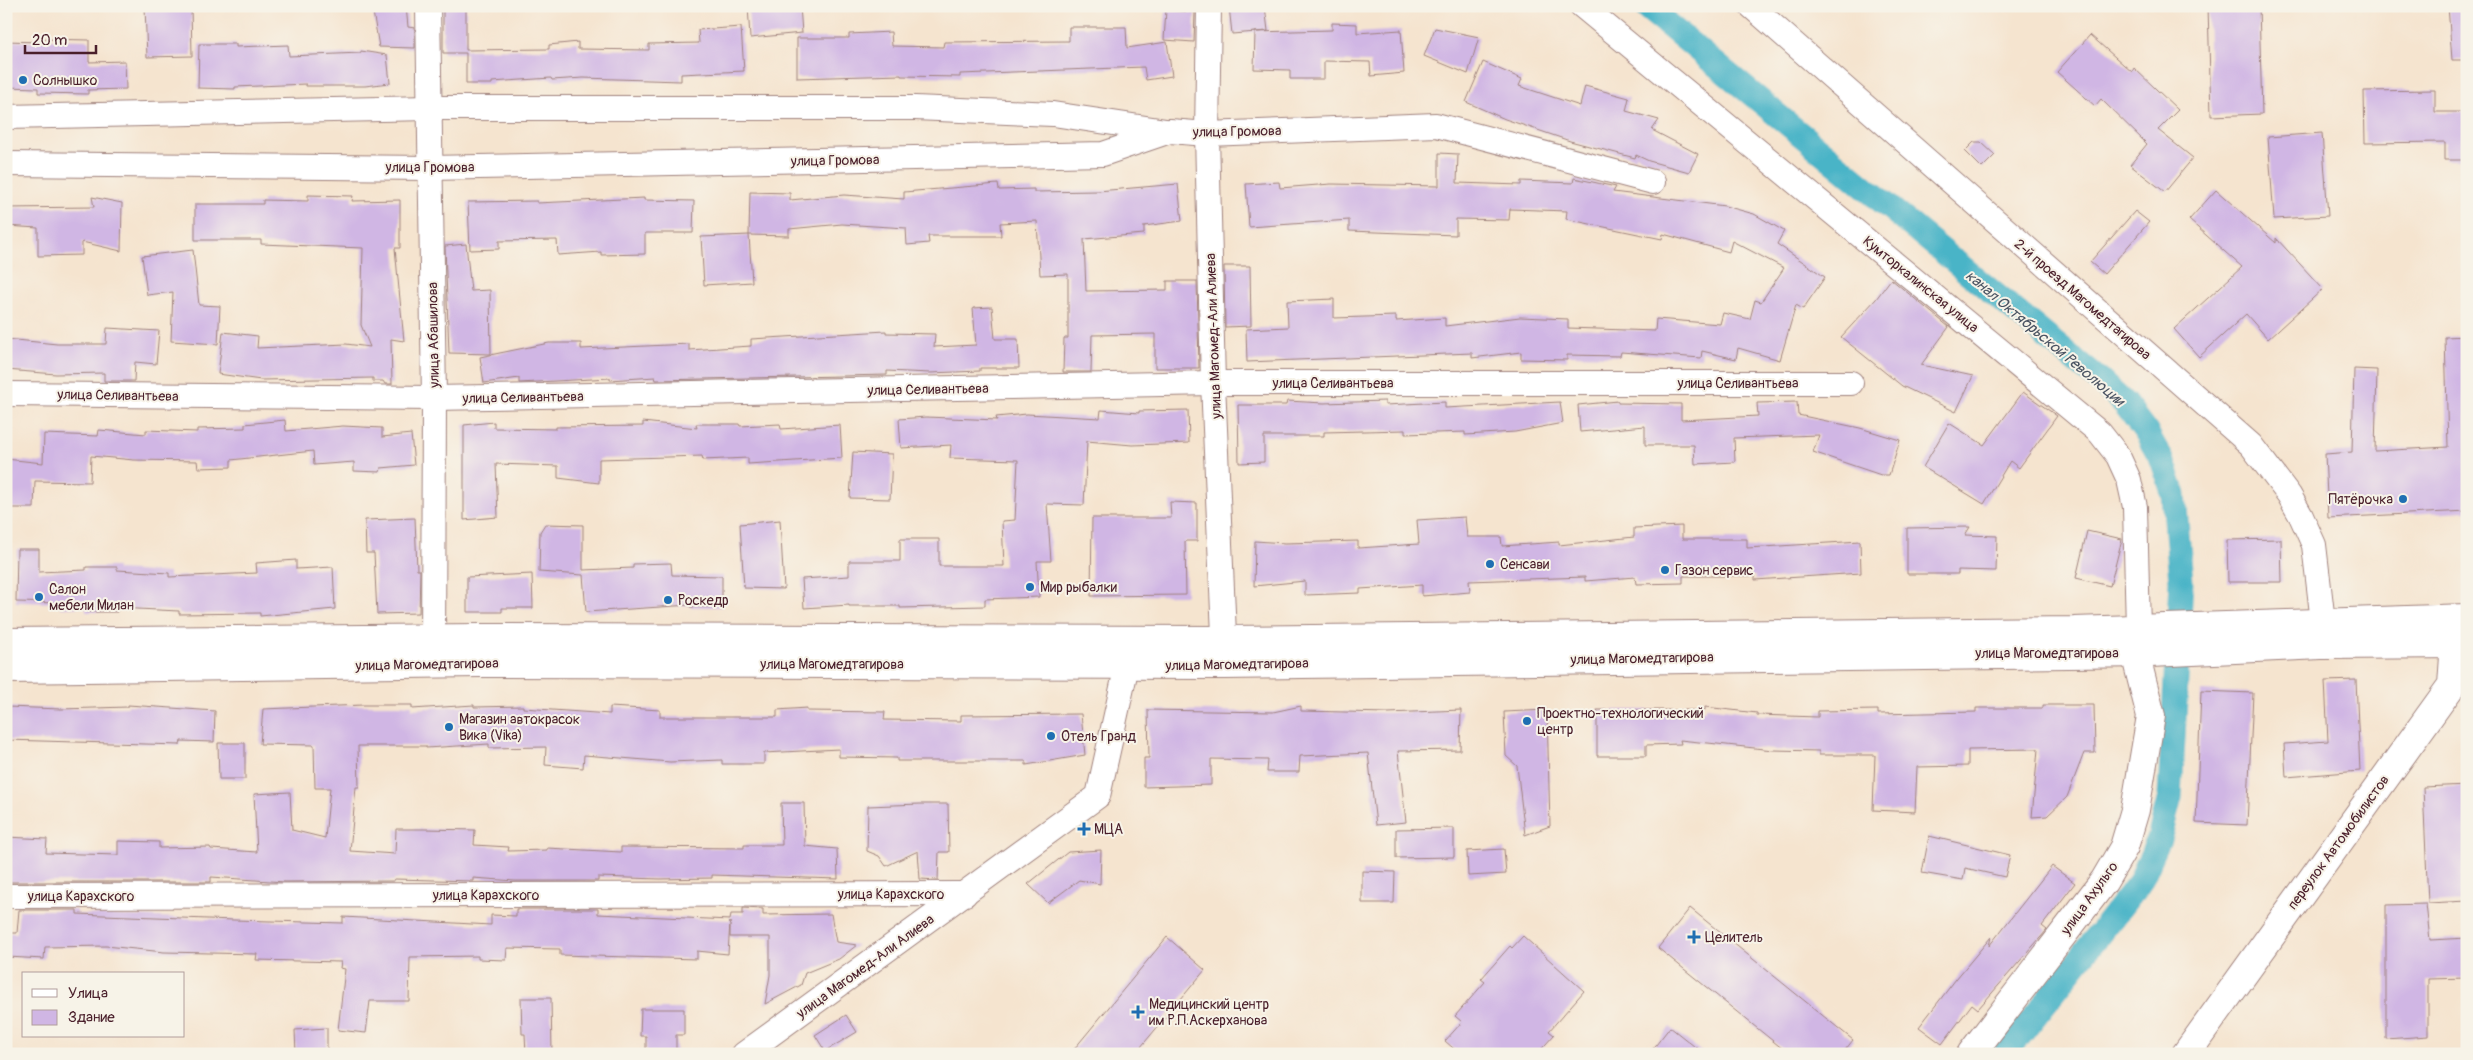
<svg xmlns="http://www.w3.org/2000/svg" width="2473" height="1060" viewBox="0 0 2473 1060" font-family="Pangolin,sans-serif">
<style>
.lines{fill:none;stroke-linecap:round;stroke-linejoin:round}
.canal{stroke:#49b4c7;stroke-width:25}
.building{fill:#d0b6e4}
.minor-casing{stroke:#a0827d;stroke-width:26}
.major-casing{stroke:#a0827d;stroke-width:30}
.minor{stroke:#fff;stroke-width:24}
.major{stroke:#fff;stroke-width:28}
.poi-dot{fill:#1f6fb2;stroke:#f7f3e8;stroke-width:2}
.labels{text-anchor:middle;stroke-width:4;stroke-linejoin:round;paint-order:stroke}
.poi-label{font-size:14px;fill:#4a1f2b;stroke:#f7f3e8;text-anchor:start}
.street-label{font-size:14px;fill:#4a1f2b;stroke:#f7f3e8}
.water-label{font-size:15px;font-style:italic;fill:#4a5362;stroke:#f7f3e8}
</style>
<rect width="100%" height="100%" fill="#f7f3e8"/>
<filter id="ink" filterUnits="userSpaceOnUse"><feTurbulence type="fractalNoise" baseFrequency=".02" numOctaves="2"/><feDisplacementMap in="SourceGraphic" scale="10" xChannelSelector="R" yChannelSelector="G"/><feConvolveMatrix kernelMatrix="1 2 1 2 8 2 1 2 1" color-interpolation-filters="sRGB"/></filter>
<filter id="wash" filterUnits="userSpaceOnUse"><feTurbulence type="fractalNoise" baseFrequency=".0096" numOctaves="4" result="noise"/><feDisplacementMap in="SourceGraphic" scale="20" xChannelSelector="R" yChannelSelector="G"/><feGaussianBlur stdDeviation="1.12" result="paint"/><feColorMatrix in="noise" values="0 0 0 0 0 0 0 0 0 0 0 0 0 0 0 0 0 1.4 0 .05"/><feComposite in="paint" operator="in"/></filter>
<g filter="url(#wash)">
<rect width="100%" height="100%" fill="#f5e4cf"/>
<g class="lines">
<!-- canal -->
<path class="canal" d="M1645,6L2100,381L2125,404L2146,432L2163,462L2174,495L2181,581L2170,797L2159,839L2140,882L2005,1054"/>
</g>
<g id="blocks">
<!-- building -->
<g class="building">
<path d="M191,6L192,56L147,57L145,7Z"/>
<path d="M372,6H406L408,27L415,28V48L379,47Z"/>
<path d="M443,6H466V50L549,49V45L578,42V49L649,50V44L699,43L698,30L741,27L744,71L681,74V81L583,78L552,80L551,78L492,82V84H466V53H443Z"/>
<path d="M748,6H800L802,33L750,38Z"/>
<path d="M1229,6H1265L1268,31L1232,34Z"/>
<path d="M2208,6H2259L2262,114L2211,116Z"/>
<path d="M2448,6H2467V60H2452Z"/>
<path d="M1166,10L1195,12L1194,42L1164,40Z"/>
<path d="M1332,23L1357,24V33L1401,30L1404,73L1371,76L1370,62L1324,61V79H1290V70L1254,69L1255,32L1332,30Z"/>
<path d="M1069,27H1126L1127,48L1167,42L1172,76L1146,80L1144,67L960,74V77L901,76V75L797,78V38H849V34L891,32L892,46L943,47L944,42L1069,41Z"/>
<path d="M1435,28L1479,37L1468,74L1424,56Z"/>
<path d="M2090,35L2132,72L2134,68L2178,110L2158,130L2193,158L2165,192L2130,165L2147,144L2101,99L2095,106L2057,72Z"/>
<path d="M39,39L89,40V62L125,61L126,89L88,90V94L38,93V88L6,87V41L39,42Z"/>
<path d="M199,44H236V47L288,45L289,56L361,53V51L387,55L390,83L365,86H306V84L235,87V89L198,88Z"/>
<path d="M1483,62L1522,79L1519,86L1580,106L1585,86L1629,98L1626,111L1659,120L1652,130L1698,154L1689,172L1649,161L1636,155L1635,158L1570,141L1505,119L1466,102Z"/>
<path d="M2435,90V112H2467V160H2445V142L2365,143L2364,91Z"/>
<path d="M2322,133L2328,216L2274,219L2268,137Z"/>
<path d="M1974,142H1981L1995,155L1982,168L1965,151Z"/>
<path d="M1439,153L1458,154L1457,183L1521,185V181L1573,183L1574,178L1616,187L1613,192L1725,206L1754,214L1784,231L1777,244L1825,277L1803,309L1796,305L1780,360L1738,348L1736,359L1702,351L1701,358L1621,352L1620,356L1567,355V360L1521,359V352L1472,358V353L1247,362L1246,329L1288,327L1287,301L1334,299V318L1396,316V321L1445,318V326L1520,317L1568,319V328L1655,331L1656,319L1720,324L1723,313L1750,319L1755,300L1761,302L1784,268L1732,241L1729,252L1663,234L1662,239L1566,219L1567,211L1510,209L1509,220L1456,219V235L1349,231V220L1249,227L1246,184L1279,182L1280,188L1331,184L1439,186Z"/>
<path d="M998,184L999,190L1034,189V192L1098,191L1178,184L1182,221L1144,226V234L1084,239L1086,291L1167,290V281H1197L1199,368H1155V334L1092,335L1091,372H1063L1064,338H1068V274L1040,275L1037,221L1000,223L1001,236H928L929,243L907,245L906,228L842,224L789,229V236L749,235L750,192L790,193V200L844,195L904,199V192Z"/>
<path d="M2216,190L2276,243V238L2323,289L2268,339L2246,314L2199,357L2174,329L2242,267L2189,220Z"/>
<path d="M308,195L353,196L352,201L400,200V248H395L404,341L391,339L392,384H385L383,381H373V378L261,380L218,374L223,332L258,336L257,348L346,344L370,347L361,325L363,248L261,244V240H195V204H263V200L308,201Z"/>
<path d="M92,197L122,203L121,251L82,242V255L38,256V228L6,226V208L94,207Z"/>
<path d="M644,198V200L694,201L693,233H645V254L601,255V252L558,255L557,240L499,241V249L470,250L468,202L537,201V203Z"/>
<path d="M2135,211L2149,222L2104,274L2090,262Z"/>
<path d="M749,235L752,282L704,285L701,237Z"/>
<path d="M466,244L471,291L490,290L491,354L449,353L445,246Z"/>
<path d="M193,250L199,305L220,306L218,344L171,341L173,292L147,295L142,256Z"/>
<path d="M1224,266H1250L1251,326L1225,327Z"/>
<path d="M1891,279L1949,327L1921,365L1973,376L1956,412L1902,386L1841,337L1876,299Z"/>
<path d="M992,307L995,339H1018L1019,368H980V371L930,373L887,371V375L841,376L656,380L655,377L610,380V378L519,383V378L484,383L480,357L549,343H581V349L689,344V350L751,346V339L886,331V333L935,334L934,347L976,345L973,308Z"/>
<path d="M107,328L159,331L156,364L135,362L134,381H104V373L56,374L6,370V339L57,344H106Z"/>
<path d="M2467,336V511L2328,518L2325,454L2352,452L2354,369L2377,370L2375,451L2448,447L2445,337Z"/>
<path d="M2023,392L2057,416L2019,468L2010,461L1984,504L1923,467L1949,423L1984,445Z"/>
<path d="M1287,401L1324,403L1385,401V405L1445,402V408L1560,402L1563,423L1515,432L1465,435V432L1405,434V430L1324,432V436H1264V462L1239,463L1238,405H1286Z"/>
<path d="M1618,401V403L1681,404V420L1758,416L1757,403L1797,402L1798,415L1860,428L1900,440L1889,475H1881L1813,452L1819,435L1734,438L1735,462L1695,464L1694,445H1645V426L1580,432L1578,405Z"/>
<path d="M1101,410L1139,413V411L1188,410L1189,443L1132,445L1087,441L1084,505L1047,504L1051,561H1037L1039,597L985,599V606L900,608V606H849V605L804,608L802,579L849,576V561H900V539H939V566H1004L1002,521L1015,520L1018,460L950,458L951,445L901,448L899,419L926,417L997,420L996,417L1027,414L1100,418Z"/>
<path d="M285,420L286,431L343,426L382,428V437L411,434L414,465L381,468L380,472L354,471V462L314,465L313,451L231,460V467L198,468L197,461L134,460L91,456L90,482L35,481L34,508H6V459L43,463L44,434L98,436L99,430L146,434V430L197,432V429L245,428V424Z"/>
<path d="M494,422V428L556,429V427L643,426V422L697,428L696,424H739L740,426L780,424L781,429L840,425L842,458L748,464V458L703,460L702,456L599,459V483L558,478V466L496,464L498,517L464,520V425Z"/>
<path d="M853,452L892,454L890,499L850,498Z"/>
<path d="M1170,502L1197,503V541H1185L1186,595L1091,596L1092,518H1171Z"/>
<path d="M1465,517L1467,537H1501L1502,546L1559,542V545L1634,537V528L1682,526V539H1747V548L1860,541L1861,573L1755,580V576H1683V583L1636,584L1635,577L1585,581V577L1469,581L1470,592L1422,596V585L1360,589V593L1305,595V581L1254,586L1255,541L1285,543L1358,541V548L1419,544L1417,520Z"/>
<path d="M415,518L417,570H420L419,613L377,614L374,553H366L365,520Z"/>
<path d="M780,520L784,589L744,588L740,524Z"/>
<path d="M545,524L583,525V570L633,568V564L671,563L672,575L722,576V607H690V605L586,612L583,575L539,572L540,532Z"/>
<path d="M1970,527L1965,535L1997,536L1996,571L1958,570V574H1907V528Z"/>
<path d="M2087,531L2122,539L2110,586L2076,578Z"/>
<path d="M2281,539L2282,582H2228L2227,540Z"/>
<path d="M17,549H39V572L86,570V567H117V570L169,573V577L257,573L256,563L296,560V569L333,567L335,609L260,616V613L179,614V611L117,608V612H86V607L60,608V603L16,602Z"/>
<path d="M532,574L533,608H502V612H467V577Z"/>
<path d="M2356,680L2360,771L2286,777L2284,744L2328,741L2325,681Z"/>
<path d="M2201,691L2253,693L2247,825L2196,823Z"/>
<path d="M128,705L215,711L214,742L181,741L180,745L6,740L7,707L61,709L128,707Z"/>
<path d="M363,705H412V709L474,705V707L523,706V708L610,714V707L660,710V717H777V710L807,708V711L885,712L884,720L961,721V715L1081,714L1085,755L1026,765V761H897V758L839,757V749L764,753V764H722V760L670,762L584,755L583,768L545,765L546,747L489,748V744L426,748V746H358L359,787H356L350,851L395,854L396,829H425L475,830L474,845L509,847L508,851L547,850V848L621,852V847L744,848V845H782L781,803H804L805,846L837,849L838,879L712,875V878L660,879L598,877V881H515L473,878V881L394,879V881L285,882L211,877V882H6V837L47,839L46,853L118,855V841L159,842V848L210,847L211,849L257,852L254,794L290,792L292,830L325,838L330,788H315L314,745L260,744L263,709Z"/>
<path d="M2043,705H2094L2095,753H2084L2067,797L2047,816L2032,817L2038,749L1968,750V766L1917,767L1915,812L1873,810L1875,755H1819V751L1773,750L1680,740L1681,744L1646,745V756H1597V710H1705V707L1757,713V715L1818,717V711L1878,710V714L1925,713L1976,712V708H2043Z"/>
<path d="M1301,706V711L1388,713L1461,710L1460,750L1398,751L1406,822L1376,825L1368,753L1300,756L1299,772H1267L1268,760L1211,759V785L1144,787V758H1149L1148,710L1273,712Z"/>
<path d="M1547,710L1550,826L1525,835L1517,766L1506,756L1504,712Z"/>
<path d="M218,743H245V779H219Z"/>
<path d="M2467,785V901L2428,903L2423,787Z"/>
<path d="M920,804H948L949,852H939L938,880L920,879L918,851L886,866L879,856L867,851L868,806Z"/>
<path d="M1454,828V857L1396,858V829Z"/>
<path d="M1929,836L2010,855L2005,877L1965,868L1963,880L1922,873Z"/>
<path d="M1504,849L1506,874L1468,876L1467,851Z"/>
<path d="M1101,850L1100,884L1079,880L1048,903L1028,884L1068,852Z"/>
<path d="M2052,866L2075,883L2042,926L2047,930L1978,1009L1972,1004L1942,1044L1919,1027L1956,979L1991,937L1989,946Z"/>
<path d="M1362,871L1395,872L1394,903H1362Z"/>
<path d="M2426,904L2430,940L2467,938V978L2428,979V1036L2386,1039V905Z"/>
<path d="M743,908L763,909V915L831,914L836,942L857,945L839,959L805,973L801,985L765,1004L770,975V937H730V922L728,954L697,951V959L560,955V949L507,948L506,960L478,959V956L410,957L409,1001H370L366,1033L338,1030L345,969L340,968L341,962L256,960L257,954L164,952L106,946L45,947L44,959L7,957L9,933H17L19,910H77V914L234,920L343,923V917L491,925V915L516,916V909H598V914L730,920L731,914H743Z"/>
<path d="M1690,908L1853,1040L1842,1054H1789L1658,948Z"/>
<path d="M1523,936L1584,991L1549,1031L1554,1035L1537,1054H1460L1445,1041L1462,1022L1455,1016L1485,982L1481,979L1510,946L1512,948Z"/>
<path d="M1167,937L1205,970L1135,1054H1070Z"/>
<path d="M521,998H551L552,1054H526L525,1034H522Z"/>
<path d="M641,1009H684V1035H676V1054H646V1036H640Z"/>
<path d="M846,1015L857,1032L825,1051L815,1035Z"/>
<path d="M1670,1027L1704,1054H1649Z"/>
<path d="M327,1028V1054H296L295,1030Z"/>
</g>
</g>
</g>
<g filter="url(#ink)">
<use href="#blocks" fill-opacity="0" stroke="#a0827d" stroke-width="1"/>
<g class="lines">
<defs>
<g id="minor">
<path d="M428,6L434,398L433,657"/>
<path d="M1209,6L1207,134L1213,383L1225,658"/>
<path d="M1582,6L2100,433L2118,456L2129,480L2135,507L2138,629"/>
<path d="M1751,6L2251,445L2289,495L2301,516L2314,545L2323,622L2322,641"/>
<path d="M6,117L430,108H915L1053,114L1166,131"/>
<path d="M6,164L430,168L1103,154L1170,131L1207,134L1436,125L1653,182"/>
<path d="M6,394L434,398L1213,383H1851"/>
<path d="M6,896L965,894"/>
<path d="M744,1054L1098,796L1127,665L1128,648"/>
</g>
<g id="major">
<path d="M6,642L481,638L1226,640L2074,631L2467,618"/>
<path d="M6,669L479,663L1225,665L2150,653L2321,645L2467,644"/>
<path d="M1971,1054L2104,881L2124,847L2135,810L2151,716L2135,653L2137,636"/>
<path d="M2186,1054L2452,685L2456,628"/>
</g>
</defs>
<!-- minor casing -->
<use href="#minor" class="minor-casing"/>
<!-- major casing -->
<use href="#major" class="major-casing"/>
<!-- minor -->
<use href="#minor" class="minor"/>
<!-- major -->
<use href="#major" class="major"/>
</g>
</g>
<!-- markers -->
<g class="poi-dot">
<circle cx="23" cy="80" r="5"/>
<circle cx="2403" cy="499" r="5"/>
<circle cx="1490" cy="564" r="5"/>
<circle cx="1665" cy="570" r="5"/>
<circle cx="1030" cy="587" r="5"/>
<circle cx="39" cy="597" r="5"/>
<circle cx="668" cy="600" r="5"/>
<circle cx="1527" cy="721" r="5"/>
<circle cx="449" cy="727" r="5"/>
<circle cx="1051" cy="736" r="5"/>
<path d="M1081.5 821.5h5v5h5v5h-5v5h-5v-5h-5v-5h5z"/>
<path d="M1691.5 929.5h5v5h5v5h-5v5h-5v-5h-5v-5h5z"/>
<path d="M1135.5 1004.5h5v5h5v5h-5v5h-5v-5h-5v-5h5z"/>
</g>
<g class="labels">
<!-- poi labels -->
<g class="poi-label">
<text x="33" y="85">Солнышко</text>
<text x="2393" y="504" text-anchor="end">Пятёрочка</text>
<text x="1500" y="569">Сенсави</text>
<text x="1675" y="575">Газон сервис</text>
<text x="1040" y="592">Мир рыбалки</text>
<text x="49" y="594">Салон<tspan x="49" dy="16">мебели Милан</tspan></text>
<text x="678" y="605">Роскедр</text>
<text x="1537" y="718">Проектно-технологический<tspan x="1537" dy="16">центр</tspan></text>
<text x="459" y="724">Магазин автокрасок<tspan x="459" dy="16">Вика (Vika)</tspan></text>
<text x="1061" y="741">Отель Гранд</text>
<text x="1094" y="834">МЦА</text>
<text x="1705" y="942">Целитель</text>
<text x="1149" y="1009">Медицинский центр<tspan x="1149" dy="16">им Р.П.Аскерханова</tspan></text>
</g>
<!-- street labels -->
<g class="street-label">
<text transform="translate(1237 131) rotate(-1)" y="5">улица Громова</text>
<text transform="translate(835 160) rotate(-1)" y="5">улица Громова</text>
<text x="430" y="172">улица Громова</text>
<text transform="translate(1921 284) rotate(39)" y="5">Кумторкалинская улица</text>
<text transform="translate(2083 299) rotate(41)" y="5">2-й проезд Магомедтагирова</text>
<text transform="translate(433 335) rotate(-91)" y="5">улица Абашилова</text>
<text transform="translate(1213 336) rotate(-92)" y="5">улица Магомед-Али Алиева</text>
<text x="1333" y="388">улица Селивантьева</text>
<text x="1738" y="388">улица Селивантьева</text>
<text transform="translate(928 389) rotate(-1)" y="5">улица Селивантьева</text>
<text transform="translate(118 395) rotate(1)" y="5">улица Селивантьева</text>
<text transform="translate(523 397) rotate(-1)" y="5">улица Селивантьева</text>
<text x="2047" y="658">улица Магомедтагирова</text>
<text transform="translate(1642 658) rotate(-1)" y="5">улица Магомедтагирова</text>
<text transform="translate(427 664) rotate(-1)" y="5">улица Магомедтагирова</text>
<text x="832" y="669">улица Магомедтагирова</text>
<text transform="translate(1237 664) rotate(-1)" y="5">улица Магомедтагирова</text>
<text transform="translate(2338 842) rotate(-54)" y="5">переулок Автомобилистов</text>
<text x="891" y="899">улица Карахского</text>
<text x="486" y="900">улица Карахского</text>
<text x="81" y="901">улица Карахского</text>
<text transform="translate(2089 898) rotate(-54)" y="5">улица Ахульго</text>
<text transform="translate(865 966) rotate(-36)" y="5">улица Магомед-Али Алиева</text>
</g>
<!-- water labels -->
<g class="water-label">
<text transform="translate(2045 338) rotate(40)" y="5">канал Октябрьской Революции</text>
</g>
</g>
<!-- margin -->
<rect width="2473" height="1060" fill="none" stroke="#f7f3e8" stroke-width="25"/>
<!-- legend -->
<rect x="22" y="972" width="162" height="65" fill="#f7f3e8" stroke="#b29e9c"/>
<rect x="32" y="989" width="25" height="8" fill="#ffffff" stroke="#b29e9c"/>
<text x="68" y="998" font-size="15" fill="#4a1f2b">Улица</text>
<rect x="32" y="1010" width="25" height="15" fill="#d0b6e4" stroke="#b29e9c"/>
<text x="68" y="1022" font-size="15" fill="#4a1f2b">Здание</text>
<!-- scale -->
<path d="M25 45v8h71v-8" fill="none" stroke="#4a1f2b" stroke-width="2.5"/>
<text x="32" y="45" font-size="15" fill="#4a1f2b" stroke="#f7f3e8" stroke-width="4" paint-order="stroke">20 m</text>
</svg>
